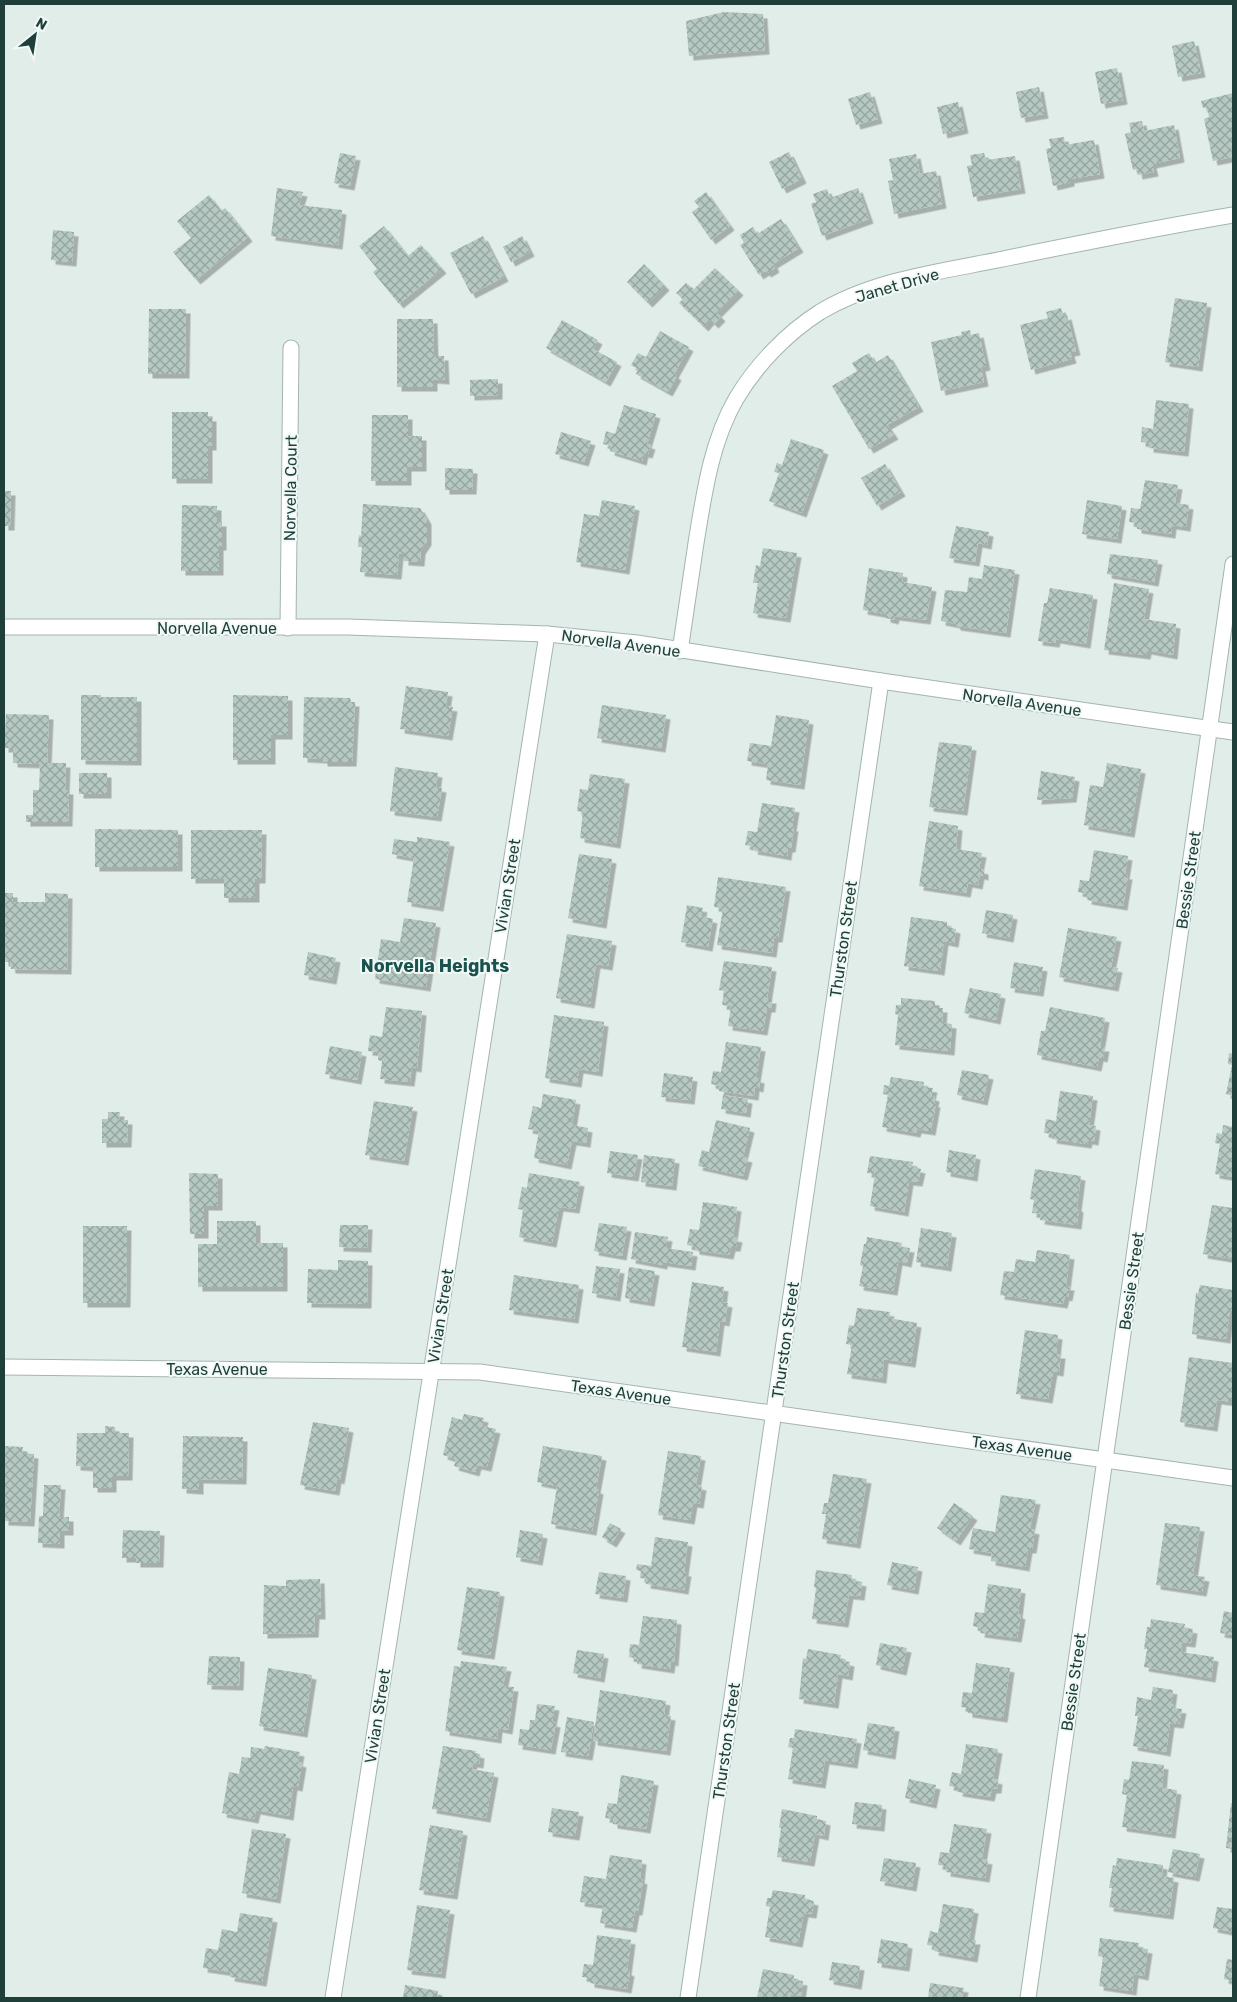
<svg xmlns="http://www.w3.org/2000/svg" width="1237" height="2002" viewBox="0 0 1237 2002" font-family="Rubik,sans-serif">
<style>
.building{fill:url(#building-cross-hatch);filter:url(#shadow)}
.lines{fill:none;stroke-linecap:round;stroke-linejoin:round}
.minor-casing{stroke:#a3b5b1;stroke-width:17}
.minor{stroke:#fff;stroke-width:15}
.labels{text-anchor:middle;stroke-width:4;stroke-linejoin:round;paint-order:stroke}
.street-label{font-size:16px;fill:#1f3f3b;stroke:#f1f9f6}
.neighbourhood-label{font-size:18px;font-weight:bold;fill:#1a534d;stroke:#f1f9f6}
</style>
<defs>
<pattern id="building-cross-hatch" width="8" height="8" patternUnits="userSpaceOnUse" patternTransform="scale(1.25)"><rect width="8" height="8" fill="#b6c8c2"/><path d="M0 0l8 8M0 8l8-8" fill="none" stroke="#93a49f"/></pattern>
<filter id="shadow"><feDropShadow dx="4.5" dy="4.5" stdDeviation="0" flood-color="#0004"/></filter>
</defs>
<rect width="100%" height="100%" fill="#e1ede9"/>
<!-- building -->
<g class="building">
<path d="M724,12L763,14L765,50L689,56L686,21Z"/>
<path d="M1194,41L1201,73L1178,77L1172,46Z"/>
<path d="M1117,68L1123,100L1101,104L1095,72Z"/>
<path d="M1039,87L1044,114L1021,118L1016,92Z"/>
<path d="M870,92L878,119L856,125L848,99Z"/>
<path d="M1233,93V147L1231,148L1233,157L1213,161L1204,119L1209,117L1207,107L1203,108L1201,101Z"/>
<path d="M958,102L964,129L943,134L937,107Z"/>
<path d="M1142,121L1144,131L1174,125L1180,158L1152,164L1154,172L1138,175L1137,169L1133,170L1125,134L1131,132L1129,123Z"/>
<path d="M1064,137L1065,145L1094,140L1100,174L1070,179V182L1053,186L1046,149L1051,148L1049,139Z"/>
<path d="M789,152L802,179L782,189L769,162Z"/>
<path d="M340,153L356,156L350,186L334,183Z"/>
<path d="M984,153L986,160L1015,156L1021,189L973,197L967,166L972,165L970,155Z"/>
<path d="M916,154L920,174L936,171L942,204L894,214L888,181L893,180L889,159Z"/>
<path d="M277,188L303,192L299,205L342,210L338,245L271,236Z"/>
<path d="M858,188L869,219L822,236L811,204L816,202L813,194L827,189L830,198Z"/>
<path d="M706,192L730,226L711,240L692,212L699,207L694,201Z"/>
<path d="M209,195L221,211L225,208L248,237L196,280L173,252L191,238L177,221Z"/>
<path d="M781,219L799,248L773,264L775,268L767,273L765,271L759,275L740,245L744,243L740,235L753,227L757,234Z"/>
<path d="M384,226L408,256L421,245L442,269L399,304L373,272L377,269L359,246Z"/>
<path d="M53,230L74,232L72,262L51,260Z"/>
<path d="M483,236L504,277L471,294L450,253Z"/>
<path d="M522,236L530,252L511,262L503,247Z"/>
<path d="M644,264L665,286L648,303L627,282Z"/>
<path d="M715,268L739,291L717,313L721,317L714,324L710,320L704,327L679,303L683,299L676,293L686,283L694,289Z"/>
<path d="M1175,298L1207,303L1198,367L1165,362Z"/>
<path d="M1061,308L1063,316L1067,315L1076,351L1070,352L1072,359L1031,370L1020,325L1048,318L1046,312Z"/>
<path d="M149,309H186L185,374H148Z"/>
<path d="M397,319H433L434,356H444L445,380L433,379V387H397Z"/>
<path d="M562,320L598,340L593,349L617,362L606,382L546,348Z"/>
<path d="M970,330L971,335L979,333L986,366L981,367L984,382L941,391L931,342L962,335L961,332Z"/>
<path d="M660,331L689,347L674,374L677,376L668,392L636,374L638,369L631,365L638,353L646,357Z"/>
<path d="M869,353L875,363L888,355L919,407L887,425L894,435L869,449L832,386L857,371L852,363Z"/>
<path d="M498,379V395L470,396V380Z"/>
<path d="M1156,400L1189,404L1184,452L1149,448V443L1141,442L1142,427L1153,429Z"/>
<path d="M624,405L656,414L647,444L651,445L648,454L644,453L642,461L610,451L611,446L603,444L606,431L615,434Z"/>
<path d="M172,412H208V417H212V446H208V479H172Z"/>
<path d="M372,415H408V436H422V467H407V481H371Z"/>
<path d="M561,432L591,441L584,462L555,454Z"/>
<path d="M791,439L824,450L802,513L769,501L779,473L774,472L777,463L782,465Z"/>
<path d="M885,464L901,492L877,506L861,478Z"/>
<path d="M445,468L473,469L472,490H445Z"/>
<path d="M1145,480L1178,485L1175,503L1189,505L1186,527L1172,525L1171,534L1137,529V523L1129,522L1131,508L1140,509Z"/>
<path d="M4,491H11L10,526H4Z"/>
<path d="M602,500L635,506L625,570L576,562L584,514L599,516Z"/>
<path d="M1087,500L1122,506L1117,539L1082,534Z"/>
<path d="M363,504L420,508L427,520V541L421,550L420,562L404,561V554H399L397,575L360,572L362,547H358L359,535L361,536Z"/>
<path d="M182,505L217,506V522H222V546H219V571H181Z"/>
<path d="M956,526L989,532L987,545L978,543L975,562L949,558Z"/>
<path d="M763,548L797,553L786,618L753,613L758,583H753L756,565L760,566Z"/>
<path d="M1110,554L1158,560L1154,582L1107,574Z"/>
<path d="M984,565L1015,570L1006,633L956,626V624L941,621L945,590L967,592L969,577L982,579Z"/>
<path d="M869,568L903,573L902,582L932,587L926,620L895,616L894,620L886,618V614L863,610Z"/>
<path d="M1114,583L1149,589L1144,619L1176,624L1173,655L1147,650L1146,655L1104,650Z"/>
<path d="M1050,588L1093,595L1086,644L1056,639L1055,643L1038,641L1044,603H1047Z"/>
<path d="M406,686L448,692L446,706L453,707L448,736L400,729Z"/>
<path d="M81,695H101V697H137V761L81,760Z"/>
<path d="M233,695L288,696V735H271V760H233Z"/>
<path d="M304,697L350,698L351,702H355L352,762H323V759L303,758Z"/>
<path d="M602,705L666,715L661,748L597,738Z"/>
<path d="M6,714L49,715L47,763H66L65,790H69L68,822H26V815H33V790H39L40,764L13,763V748H4Z"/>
<path d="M776,715L809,720L800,785L766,780L768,764L747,761L750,743L771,746Z"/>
<path d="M939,742L972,746L963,811L929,807Z"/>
<path d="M1107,763L1141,769L1130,833L1084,825L1090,785L1103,787Z"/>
<path d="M395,767L438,773L436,787L442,788L437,817L390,811Z"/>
<path d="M1041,771L1075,777L1072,798L1037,800Z"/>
<rect x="79" y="773" width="28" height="21"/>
<path d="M590,774L625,779L616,844L580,838L583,812L577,811L580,789L588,790Z"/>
<path d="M762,803L795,808L792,827H794L791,848H788L787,856L753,850L754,847L745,845L748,831L757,832Z"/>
<path d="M929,821L958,826L956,849L982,853L979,869L984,870V876L980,875L978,885L968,883L966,893L919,886Z"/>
<path d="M95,829L178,830V867H95Z"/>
<path d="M191,830H262L261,879H255V898H224V879H191Z"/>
<path d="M417,837L450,842L439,907L407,902L414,858L392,854L394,839L417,842Z"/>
<path d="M1094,850L1128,856L1125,875H1128L1123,906L1087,900L1088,894L1078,892L1080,880L1089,881Z"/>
<path d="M579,854L612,859L602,924L568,918Z"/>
<path d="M718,877L786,887L778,938H774L772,953L717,945L723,908L714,907Z"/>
<path d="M4,893H13V902H45V893L68,894L67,970L11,969L10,962H4Z"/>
<path d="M687,905L703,908L701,916L713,919L708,947L681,942Z"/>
<path d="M986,910L1013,915L1009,938L982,933Z"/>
<path d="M911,917L947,922V927L956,929L954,943L944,941L940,971L904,966Z"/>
<path d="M404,918L436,923L426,987L375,979L381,939L400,942Z"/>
<path d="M1068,928L1117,937L1111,967L1118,968L1114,987L1059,977Z"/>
<path d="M567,934L612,941L608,966L596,964L590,1004L556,998Z"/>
<path d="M308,952L336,958L332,980L304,975Z"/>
<path d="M724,961L772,967L767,999H772L771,1008H767L763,1031L728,1026L731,1006L722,1005L724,991L719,990Z"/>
<path d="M1014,962L1043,967L1039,992L1010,988Z"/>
<path d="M970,988L1001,994L996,1020L964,1013Z"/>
<path d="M901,998L935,1001V1008H943L942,1023L952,1024L950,1051L895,1045L898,1015L895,1014L896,1005H901Z"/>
<path d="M386,1007L422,1011L417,1068L412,1067L410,1082L380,1079L382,1061L378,1060L379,1052L368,1051L370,1035L382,1037Z"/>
<path d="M1050,1007L1105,1018L1100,1047H1105L1103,1058L1099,1057L1097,1067L1037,1055L1041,1031H1045Z"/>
<path d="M554,1015L604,1022L598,1072L579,1069L577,1083L545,1078Z"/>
<path d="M726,1042L761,1047L756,1078L760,1079L759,1088L755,1087L754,1096L719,1091L720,1086L711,1084L713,1071L721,1072Z"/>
<path d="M330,1046L362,1052L357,1080L325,1074Z"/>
<path d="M1229,1053L1233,1054V1096L1226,1094L1232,1065L1228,1064Z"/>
<path d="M962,1070L989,1075L983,1101L957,1095Z"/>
<path d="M664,1073L693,1077L690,1100L661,1097Z"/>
<path d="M891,1077L924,1082L923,1087L933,1088L931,1096L935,1097L934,1103H936L931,1131L917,1129L916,1133L882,1127L888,1095L883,1094L884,1085L889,1086Z"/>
<path d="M1060,1091L1093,1096L1089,1125L1096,1126L1094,1141L1088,1140L1087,1144L1052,1139L1053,1134L1044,1133L1046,1119L1056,1121Z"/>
<path d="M543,1094L576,1100L572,1125L588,1128L586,1143L572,1141L567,1165L534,1158L539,1131L528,1129L533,1106L541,1108Z"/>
<path d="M723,1095L748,1099L746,1113L721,1109Z"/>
<path d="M374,1101L413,1107L404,1161L365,1155Z"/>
<path d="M108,1112H120L119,1120H128L127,1143H102V1119H108Z"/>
<path d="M716,1120L750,1128L743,1157L748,1158L743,1176L698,1166L702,1150L709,1152Z"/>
<path d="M1223,1125L1233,1127V1177L1215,1174L1220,1144L1215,1143L1217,1133L1222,1134Z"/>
<path d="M949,1150L976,1155L973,1177L946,1172Z"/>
<path d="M610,1151L638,1155L634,1177L607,1173Z"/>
<path d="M644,1155L675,1159L672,1186L641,1182Z"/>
<path d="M870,1156L913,1162L912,1167L921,1169L918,1182L909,1181L904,1212L870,1206L875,1174L867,1173Z"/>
<path d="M1035,1169L1081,1176L1077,1207L1079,1208L1077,1225L1040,1220L1041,1214L1032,1213L1034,1200L1030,1199Z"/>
<path d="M189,1173L218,1174V1206H204V1234H190Z"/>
<path d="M529,1173L580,1182L575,1209L559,1207L552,1243L519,1237L523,1210L518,1209L522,1187L527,1188Z"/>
<path d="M703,1202L737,1207L733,1237L738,1238L736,1247H731L729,1255L695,1250V1247L687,1245L690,1229L699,1230Z"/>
<path d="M1212,1205L1233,1208V1259L1203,1254Z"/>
<path d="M217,1221H256V1243H283V1287H198V1244H217Z"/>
<path d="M599,1223L627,1227L622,1256L594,1251Z"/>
<path d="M340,1225H368L367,1248L339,1247Z"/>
<path d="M83,1226H127L126,1303H83Z"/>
<path d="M921,1228L952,1233L947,1267L916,1262Z"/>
<path d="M635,1232L668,1237L666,1248L693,1252L691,1266L663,1262V1265L631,1259Z"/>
<path d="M867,1237L902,1243L901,1247L910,1248L907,1263L898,1261L893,1291L859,1286L863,1266L860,1265L864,1244H866Z"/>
<path d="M1037,1250L1070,1255L1066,1286H1070L1068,1297L1065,1296L1063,1304L1000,1295L1004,1271L1014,1272L1016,1259L1035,1262Z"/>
<path d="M338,1260L368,1261L367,1304L307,1303L308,1269L338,1270Z"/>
<path d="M596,1266L620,1269L616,1297L592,1293Z"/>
<path d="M629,1267L655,1271L650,1302L625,1298Z"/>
<path d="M514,1275L579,1285L574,1319L509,1310Z"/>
<path d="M692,1282L724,1287L722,1302L728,1303L725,1322L720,1321L716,1352L682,1347Z"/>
<path d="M1200,1285L1233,1290V1311L1230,1310L1226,1339L1192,1334L1196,1293L1198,1294Z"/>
<path d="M857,1308L890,1312L889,1318L917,1323L911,1363L884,1359L882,1379L847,1374L852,1345L846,1344L849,1325L854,1326Z"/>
<path d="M1025,1330L1058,1335L1056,1354H1061L1059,1372L1053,1371L1048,1399L1016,1394Z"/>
<path d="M1189,1357L1233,1363V1402L1217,1400L1213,1427L1180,1422Z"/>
<path d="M464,1414L484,1418L482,1426L496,1429L487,1467L477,1465L475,1472L454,1466L456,1459L443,1455L452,1417L462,1420Z"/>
<path d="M313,1422L349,1428L340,1480L337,1479L335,1491L300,1485Z"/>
<path d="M105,1426L115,1427V1433H129L128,1476H112V1488H93V1467L76,1466L77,1433H105Z"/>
<path d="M183,1436L243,1437L242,1480L199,1479V1490L182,1489Z"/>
<path d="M4,1446L23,1447L22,1453L34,1454L30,1522L4,1521Z"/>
<path d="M543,1446L602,1456L596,1489L599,1490L592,1531L551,1524L557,1486L537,1482Z"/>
<path d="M668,1451L701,1456L696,1485L702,1486L699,1504L693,1503L690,1520L658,1515Z"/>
<path d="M833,1474L867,1479L856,1544L822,1539L826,1514H822L824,1503H828Z"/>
<path d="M44,1485H61L59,1517H69V1531H60V1544L38,1543L39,1516H43Z"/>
<path d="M1001,1495L1036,1500L1030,1529L1035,1530L1032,1549H1028L1025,1567L991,1561L992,1553L969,1549L973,1528L995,1532Z"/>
<path d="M954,1503L973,1516L956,1541L937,1528Z"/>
<path d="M610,1523L621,1529L612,1543L602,1537Z"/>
<path d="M1165,1523L1200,1527L1193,1575L1205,1577L1202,1592L1156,1585Z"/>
<path d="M123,1530L160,1531L159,1563H136V1558H122Z"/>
<path d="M520,1530L543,1534L538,1561L516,1557Z"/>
<path d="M655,1537L688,1542L684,1572H687L684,1590L646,1584L647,1579L640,1578L641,1571L636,1570L637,1564L651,1566Z"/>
<path d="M892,1562L918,1567L914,1590L887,1585Z"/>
<path d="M816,1570L852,1575L851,1580L862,1582L860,1596L849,1595L844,1623L812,1619L816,1588L814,1587Z"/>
<path d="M599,1572L626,1576L623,1598L595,1594Z"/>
<path d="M320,1579L321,1615H315L314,1633L263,1634L264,1585L286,1586V1580Z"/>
<path d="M988,1584L1021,1589L1018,1614L1021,1615L1017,1638L980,1633L981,1628L973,1626L975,1612L984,1613Z"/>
<path d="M467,1587L500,1592L490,1655L457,1650Z"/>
<path d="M1224,1611L1233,1613V1635L1220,1633Z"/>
<path d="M643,1616L677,1620L674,1662L671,1661L670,1669L637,1664L638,1659L629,1657L630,1644L639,1645Z"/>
<path d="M1151,1619L1185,1624L1184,1628L1193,1629L1191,1643L1182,1642L1181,1652L1214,1657L1211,1678L1144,1667L1147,1649H1144L1147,1627H1150Z"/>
<path d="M880,1643L907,1648L902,1671L876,1665Z"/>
<path d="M808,1649L841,1655L840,1660L850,1662L848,1676L838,1674L834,1704L799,1699L803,1658L806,1659Z"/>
<path d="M577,1650L604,1654L600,1678L573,1673Z"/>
<path d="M209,1656L240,1657L239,1686L207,1685Z"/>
<path d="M461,1661L507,1667L503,1686L514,1687L508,1730L498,1728L497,1739L445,1731L454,1666L460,1667Z"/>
<path d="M976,1663L1010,1668L1003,1718L968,1713V1708L961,1707L963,1692L972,1693Z"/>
<path d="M268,1668L312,1675L303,1733L259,1726Z"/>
<path d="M1153,1687L1173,1690L1171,1704H1174L1173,1708L1182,1709L1179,1724L1170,1723L1166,1752L1133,1746L1138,1716H1135L1137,1697L1151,1700Z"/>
<path d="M600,1690L666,1701L664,1715L671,1716L666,1751L593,1741Z"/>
<path d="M537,1704L555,1706L552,1722L556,1723L551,1750L518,1745L520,1729L529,1730L530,1720H535Z"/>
<path d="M567,1717L594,1722L588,1756L561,1752Z"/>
<path d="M868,1723L895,1727L891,1755L863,1750Z"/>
<path d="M795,1729L857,1739L853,1764L825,1760L821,1784L788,1779L793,1748L788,1747L790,1738H794Z"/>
<path d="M966,1744L998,1749L993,1779L998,1780L997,1789H992L990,1797L958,1792L959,1787L949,1786L952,1772L961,1774Z"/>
<path d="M265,1746L300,1752L298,1762L302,1763L298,1787L293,1786L289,1816L256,1810L254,1819L222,1813L229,1772L239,1774L242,1757L250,1758L251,1747L264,1749Z"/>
<path d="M443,1746L476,1751L475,1753L480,1754L479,1764L473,1763L472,1769L494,1773L486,1818L432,1809Z"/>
<path d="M1132,1761L1164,1765L1162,1788L1177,1790L1171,1834L1122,1827L1127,1795L1122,1794L1124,1779L1129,1780Z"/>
<path d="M621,1775L654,1781L646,1829L613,1824V1819L605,1818L608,1803L617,1804Z"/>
<path d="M909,1779L936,1785L932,1804L905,1798Z"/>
<path d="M855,1802L882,1805L880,1827L852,1824Z"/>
<path d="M1231,1803H1233V1849L1226,1848Z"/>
<path d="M552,1808L579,1812L575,1836L548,1832Z"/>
<path d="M782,1809L817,1816V1819L826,1821L824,1836L815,1834L810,1862L777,1857L781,1828H779Z"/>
<path d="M954,1824L987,1829L982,1859L988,1860L985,1878L946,1872L947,1866L938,1865L940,1852L949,1853Z"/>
<path d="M430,1825L463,1831L453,1895L419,1890Z"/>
<path d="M252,1829L286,1834L276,1899L242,1893Z"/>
<path d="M1173,1849L1200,1854L1195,1877L1168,1872Z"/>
<path d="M610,1855L642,1860L640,1879L643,1880L638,1911H635L632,1928L600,1923L603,1905L580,1902L584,1876L606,1879Z"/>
<path d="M884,1858L916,1863L912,1887L880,1881Z"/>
<path d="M1117,1858L1163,1865L1162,1876L1174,1878L1169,1915L1109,1907L1112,1888H1109L1113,1865L1116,1866Z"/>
<path d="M773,1890L805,1895V1899L814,1901L812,1914L804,1913L798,1943L765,1937L770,1907L766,1906L767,1898H771Z"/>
<path d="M943,1904L974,1909L969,1940H976L973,1958L934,1951L935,1946L927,1945L930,1931L938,1933Z"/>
<path d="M417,1905L450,1910L441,1974L407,1970Z"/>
<path d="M1217,1907L1233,1909V1932L1213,1928Z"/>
<path d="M240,1913L273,1918L262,1982L230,1977L231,1972L203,1968L206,1948L218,1950L222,1929L237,1932Z"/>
<path d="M597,1935L631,1940L627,1971L630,1972L627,1989L590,1983V1978L582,1977L584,1964L593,1965Z"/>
<path d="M1100,1938L1139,1943L1138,1948L1148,1949L1144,1976L1134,1974L1132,1991L1099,1986L1103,1957L1098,1956Z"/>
<path d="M881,1939L908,1944L905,1967L877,1963Z"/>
<path d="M1227,1959L1233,1960V1981L1224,1979Z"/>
<path d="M832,1962L860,1966L857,1985L829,1980Z"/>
<path d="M763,1969L794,1975V1980L803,1981L801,1996L791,1994L790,1998H757Z"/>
<path d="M930,1983L964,1988L962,1998H928Z"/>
<path d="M405,1985L438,1991L437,1998H403Z"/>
</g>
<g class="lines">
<defs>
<g id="minor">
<path d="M4,627H348L547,634L637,643L881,681L1233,732"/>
<path d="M288,628L291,348"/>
<path d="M680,651C685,615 691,579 696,543C704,494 711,442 736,399C756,365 787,333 820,312C873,280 938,272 998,260C1076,244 1155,228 1233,215"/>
<path d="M4,1367L480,1372L1233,1478"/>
<path d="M333,1998L547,634"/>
<path d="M688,1998L881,681"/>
<path d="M1028,1998L1233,564"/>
</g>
</defs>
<!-- minor casing -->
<use href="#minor" class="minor-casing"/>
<!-- minor -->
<use href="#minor" class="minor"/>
</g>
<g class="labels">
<!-- street labels -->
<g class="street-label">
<text transform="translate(897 285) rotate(-16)" y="6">Janet Drive</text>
<text transform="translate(290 488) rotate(-89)" y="6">Norvella Court</text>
<text x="217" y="634">Norvella Avenue</text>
<text transform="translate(621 643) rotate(8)" y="6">Norvella Avenue</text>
<text transform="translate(1022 702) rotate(8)" y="6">Norvella Avenue</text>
<text transform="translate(1188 880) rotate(-82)" y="6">Bessie Street</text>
<text transform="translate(507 886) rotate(-81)" y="6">Vivian Street</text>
<text transform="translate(843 939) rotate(-82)" y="6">Thurston Street</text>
<text transform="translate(1131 1281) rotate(-82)" y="6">Bessie Street</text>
<text transform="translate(440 1316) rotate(-81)" y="6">Vivian Street</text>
<text transform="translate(785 1340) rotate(-82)" y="6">Thurston Street</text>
<text x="217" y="1375">Texas Avenue</text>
<text transform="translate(621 1392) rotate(8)" y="6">Texas Avenue</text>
<text transform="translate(1022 1448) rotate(8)" y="6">Texas Avenue</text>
<text transform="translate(1073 1682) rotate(-82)" y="6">Bessie Street</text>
<text transform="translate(377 1716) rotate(-81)" y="6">Vivian Street</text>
<text transform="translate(726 1741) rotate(-82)" y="6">Thurston Street</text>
</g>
<!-- neighbourhood labels -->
<g class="neighbourhood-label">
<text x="435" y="972">Norvella Heights</text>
</g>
</g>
<!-- border -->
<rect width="1237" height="2002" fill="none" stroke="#1f3f3b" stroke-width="10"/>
<!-- north arrow -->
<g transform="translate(35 35) rotate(30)" stroke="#f1f9f6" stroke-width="4" paint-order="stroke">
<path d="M0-4L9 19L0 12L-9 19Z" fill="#1f3f3b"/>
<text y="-8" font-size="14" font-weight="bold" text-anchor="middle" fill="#1f3f3b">N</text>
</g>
</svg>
